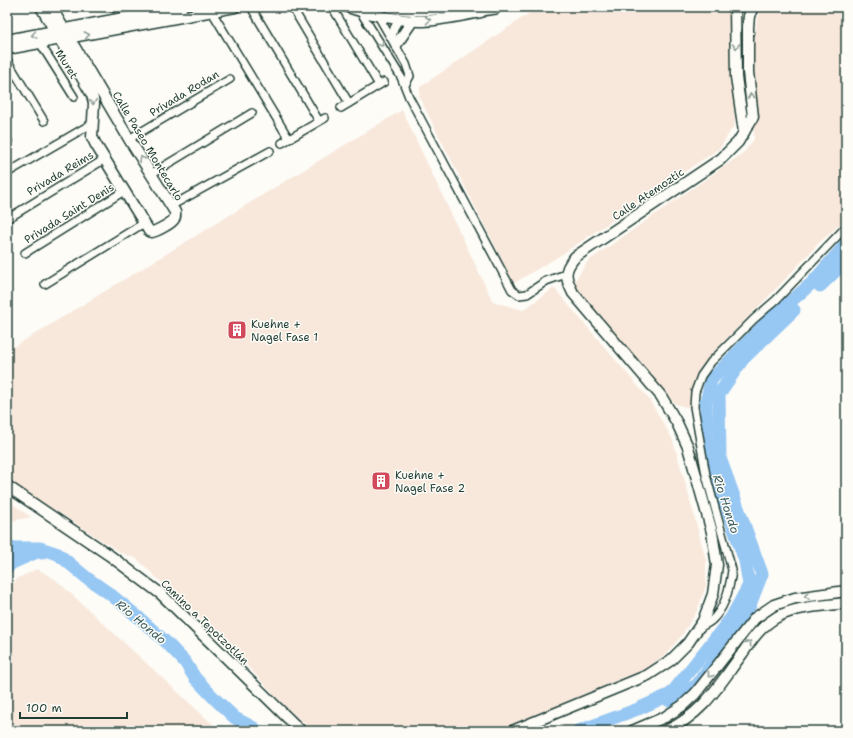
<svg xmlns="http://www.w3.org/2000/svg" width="853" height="738" viewBox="0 0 853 738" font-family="'Shantell Sans',sans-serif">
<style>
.built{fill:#f8e8dc}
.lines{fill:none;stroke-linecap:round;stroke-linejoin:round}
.river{stroke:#97c7f3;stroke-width:13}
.street-casing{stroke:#1f3d34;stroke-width:10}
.secondary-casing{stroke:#1f3d34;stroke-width:13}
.street{stroke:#fdfcf7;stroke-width:7}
.secondary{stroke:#fdfcf7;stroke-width:10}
.oneway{stroke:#8e9c96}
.labels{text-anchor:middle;stroke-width:3;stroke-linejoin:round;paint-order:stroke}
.street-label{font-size:11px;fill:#1f3d34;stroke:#fdfcf7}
.poi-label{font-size:11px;fill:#1f3d34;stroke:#fdfcf7;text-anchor:start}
.water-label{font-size:12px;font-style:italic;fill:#3d6064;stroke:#fdfcf7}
</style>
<rect width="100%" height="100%" fill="#fdfcf7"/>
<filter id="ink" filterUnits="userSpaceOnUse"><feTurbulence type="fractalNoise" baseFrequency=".025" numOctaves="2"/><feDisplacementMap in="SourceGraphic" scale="8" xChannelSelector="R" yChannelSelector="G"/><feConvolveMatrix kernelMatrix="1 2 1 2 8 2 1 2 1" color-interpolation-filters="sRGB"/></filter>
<g filter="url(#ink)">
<!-- built -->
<g class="built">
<path d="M534,7H732L730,41L735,124L720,148L561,255L514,283L419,97L420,87L534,10Z"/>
<path d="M764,7H846V219L819,243L775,290L722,343L704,363L692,386L690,408L675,404L580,292L574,282L588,261L739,156L746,150L754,139L753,47L757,19L762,9Z"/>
<path d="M402,110L493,302L523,310L554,288L649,399L672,438L685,481L706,560V586L697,611L682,635L666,654L647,668L495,731H312L283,704L227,644L137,559L121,553L7,479V351Z"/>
<path d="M7,500L31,517L7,522Z"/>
<path d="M37,569L55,579L220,731H7V590L18,578Z"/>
</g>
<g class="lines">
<!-- river -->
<g class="river">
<path d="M820,286L846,261"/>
<path d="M7,551L15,548H40L58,554L87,578L110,594L138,617L167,643L185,662L195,678L216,700L235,718L254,728L257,731"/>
<path d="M7,568L12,563L39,551L42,553"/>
<path d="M668,700L697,685L748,610L762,574L720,458L719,394L743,359L794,310"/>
<path d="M578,731L638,709L671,694L731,618L749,585L745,561L717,480L707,440L706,403L711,380L768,321L812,283L846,244"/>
</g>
<defs>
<g id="street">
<path d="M112,7L113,8"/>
<path d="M251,7L319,121"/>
<path d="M292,7L349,103"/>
<path d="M332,7L379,85"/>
<path d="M480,7L481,12L496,10L498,7"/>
<path d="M360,11L401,77L409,97L512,290L519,295L527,294L546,281L566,274"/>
<path d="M212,12L289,139"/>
<path d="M377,14L406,64L410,76L405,85"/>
<path d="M392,38L394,28L400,18"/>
<path d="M40,43L74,97"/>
<path d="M7,60L44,121"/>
<path d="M341,108L384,82"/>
<path d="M129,139L230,79"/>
<path d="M7,140L8,141"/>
<path d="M282,143L325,118"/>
<path d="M7,173L93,123"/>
<path d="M151,174L252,113"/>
<path d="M171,206L270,151"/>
<path d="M7,219L105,159"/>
<path d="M25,253L124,191"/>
<path d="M45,284L144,223"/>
<path d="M701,627C704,625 709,623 712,620C725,608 730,587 732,570L706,475L694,407L695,392L701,376L711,362L754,319L776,300L846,227"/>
</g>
<g id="secondary">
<path d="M41,7L92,95L94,103L92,137L96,145L144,223L149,231L152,232C157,231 172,223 174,219C176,216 175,215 175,212L129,139L51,7"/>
<path d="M348,7C368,14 400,21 420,21C438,21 463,15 481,12"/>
<path d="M390,7C416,13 432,10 457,7"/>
<path d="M735,7L736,77L744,132"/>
<path d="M7,40L182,7"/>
<path d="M396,45L413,20"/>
<path d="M7,49L235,7"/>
<path d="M7,486L109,555L161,594L301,731"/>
<path d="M512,731L648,675L671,660L688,643L703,621L713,594L717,565L712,532L688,447L677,423L661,396L573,293C565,277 563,271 575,257L721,159L738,142L753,117L748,72V27L749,16L753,7"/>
<path d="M632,731L665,717L682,706L695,694L755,618L774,605L795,598L846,591"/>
<path d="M666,731C704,713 718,686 742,654C753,638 760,627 777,617C797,606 824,606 846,603"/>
</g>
</defs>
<!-- street casing -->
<use href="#street" class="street-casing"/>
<!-- secondary casing -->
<use href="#secondary" class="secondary-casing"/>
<!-- street -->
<use href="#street" class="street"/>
<!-- secondary -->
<use href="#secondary" class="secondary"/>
</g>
<!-- one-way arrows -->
<defs><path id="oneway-chevron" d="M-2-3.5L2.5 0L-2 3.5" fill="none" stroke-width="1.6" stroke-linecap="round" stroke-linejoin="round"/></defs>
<g class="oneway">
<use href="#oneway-chevron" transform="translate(428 20) rotate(-7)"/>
<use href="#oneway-chevron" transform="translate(34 35) rotate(169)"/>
<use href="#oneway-chevron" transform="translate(87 35) rotate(-11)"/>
<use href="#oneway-chevron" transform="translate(381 44) rotate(58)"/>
<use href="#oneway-chevron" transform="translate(736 46) rotate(89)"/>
<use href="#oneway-chevron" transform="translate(751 96) rotate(-96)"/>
<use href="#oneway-chevron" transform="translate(93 102) rotate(85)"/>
<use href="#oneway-chevron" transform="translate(142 159) rotate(-121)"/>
<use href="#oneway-chevron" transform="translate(807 596) rotate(172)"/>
<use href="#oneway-chevron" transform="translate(749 643) rotate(-54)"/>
<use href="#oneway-chevron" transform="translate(710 675) rotate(128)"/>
</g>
</g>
<!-- icons -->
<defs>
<symbol id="building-square" viewBox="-11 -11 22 22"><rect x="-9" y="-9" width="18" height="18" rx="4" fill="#d1495b" stroke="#fdfcf7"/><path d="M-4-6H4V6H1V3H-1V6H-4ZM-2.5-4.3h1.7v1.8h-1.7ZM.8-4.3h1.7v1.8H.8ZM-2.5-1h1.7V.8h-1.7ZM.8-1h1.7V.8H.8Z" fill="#fff"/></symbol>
</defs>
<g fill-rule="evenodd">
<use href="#building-square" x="226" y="319" width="22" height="22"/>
<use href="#building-square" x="370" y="470" width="22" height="22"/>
</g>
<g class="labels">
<!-- street labels -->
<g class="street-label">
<text transform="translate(67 64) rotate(58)" y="4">Muret</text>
<text transform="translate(184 93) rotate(-31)" y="4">Privada Rodan</text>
<text transform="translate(148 146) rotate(59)" y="4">Calle Paseo Montecarlo</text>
<text transform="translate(60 173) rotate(-31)" y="4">Privada Reims</text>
<text transform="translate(648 194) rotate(-34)" y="4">Calle Atemoztic</text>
<text transform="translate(69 213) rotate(-32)" y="4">Privada Saint Denis</text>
<text transform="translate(205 622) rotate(44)" y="4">Camino a Tepotzotlán</text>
</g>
<!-- poi labels -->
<g class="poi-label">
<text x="251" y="328">Kuehne +<tspan x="251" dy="13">Nagel Fase 1</tspan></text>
<text x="395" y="479">Kuehne +<tspan x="395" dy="13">Nagel Fase 2</tspan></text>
</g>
<!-- water labels -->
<g class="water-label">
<text transform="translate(726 504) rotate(72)" y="4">Rio Hondo</text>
<text transform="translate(141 622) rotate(40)" y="4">Rio Hondo</text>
</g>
</g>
<!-- margin -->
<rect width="853" height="738" fill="none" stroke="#fdfcf7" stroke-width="24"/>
<rect x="12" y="12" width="829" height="714" fill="none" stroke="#1f3d34" stroke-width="1.5" filter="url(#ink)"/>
<!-- scale -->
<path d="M20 712v6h107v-6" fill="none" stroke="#1f3d34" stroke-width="2"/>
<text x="26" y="712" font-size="12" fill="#1f3d34" stroke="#fdfcf7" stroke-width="3" paint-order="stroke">100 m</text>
</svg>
